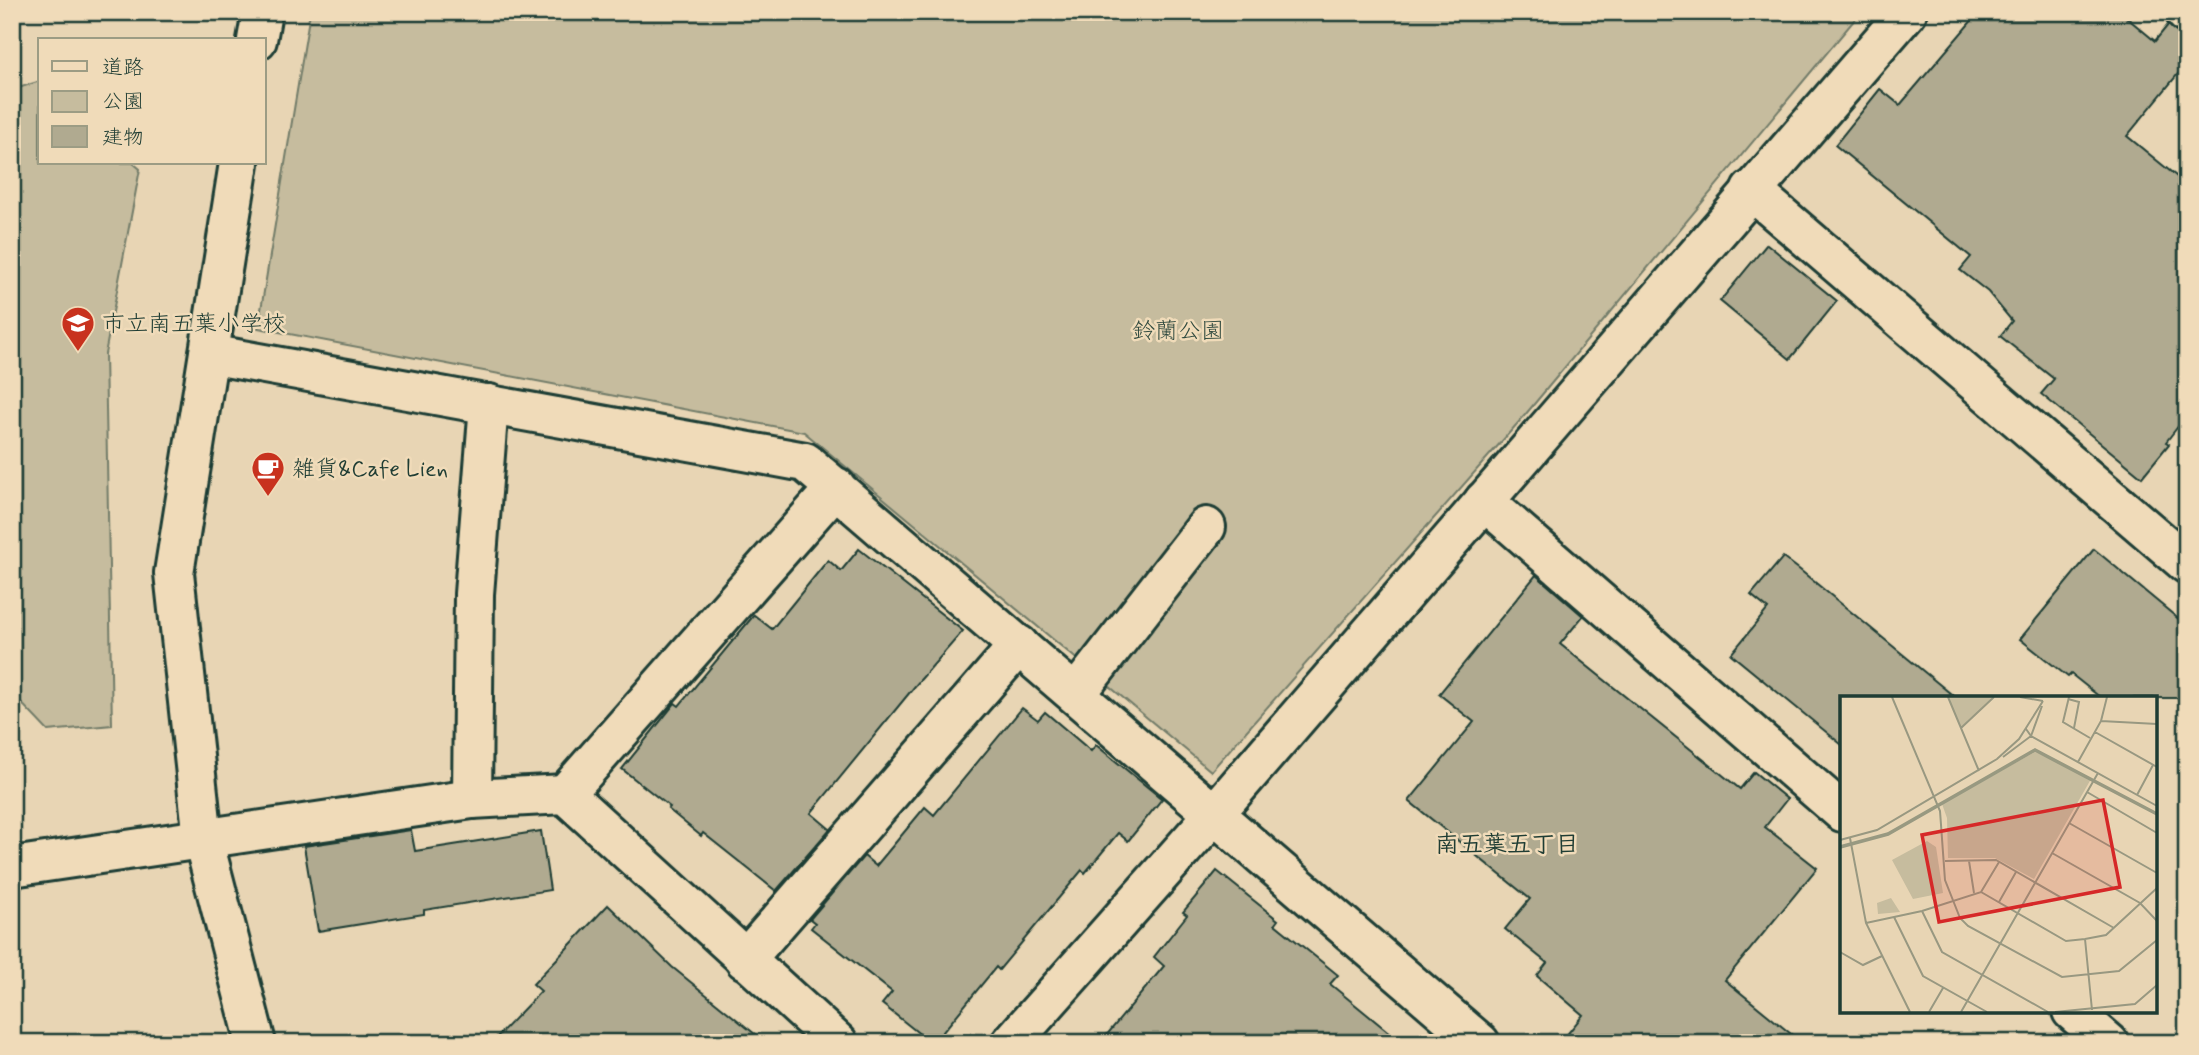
<svg xmlns="http://www.w3.org/2000/svg" width="2199" height="1055" viewBox="0 0 2199 1055" font-family="Mynerve,'Klee One',sans-serif">
<style>
.green{fill:#c6bc9e;stroke:#727c69;stroke-width:2}
.building{fill:#b0aa90;stroke:#1f3d34;stroke-width:2}
.lines{fill:none;stroke-linecap:round;stroke-linejoin:round}
.minor-casing{stroke:#1f3d34;stroke-width:44}
.minor{stroke:#f0dbb9;stroke-width:38}
.labels{text-anchor:middle;stroke-width:5;stroke-linejoin:round;paint-order:stroke}
.poi-label{font-size:23px;fill:#1f3d34;stroke:#f0dbb9;text-anchor:start}
.park-label{font-size:23px;fill:#304a3f;stroke:#f0dbb9}
.neighbourhood-label{font-size:24px;font-weight:bold;fill:#1f3d34;stroke:#f0dbb9}
.inset-river{fill:none;stroke:#989981;stroke-width:3.5}
.inset-road{fill:none;stroke:#989881;stroke-width:2}
.view{fill:#d62828;fill-opacity:0.15;stroke:#d62828;stroke-width:3.5}
.inset-edge{fill:none;stroke:#1f3d34;stroke-width:3.5}
</style>
<rect width="100%" height="100%" fill="#e8d5b4"/>
<filter id="ink" filterUnits="userSpaceOnUse"><feTurbulence type="fractalNoise" baseFrequency=".0143" numOctaves="2"/><feDisplacementMap in="SourceGraphic" scale="14" xChannelSelector="R" yChannelSelector="G"/><feConvolveMatrix kernelMatrix="1 2 1 2 8 2 1 2 1" color-interpolation-filters="sRGB"/></filter>
<g filter="url(#ink)">
<!-- green -->
<g class="green">
<path d="M310,12H1861L1525,415L1211,771L804,432L258,328Z"/>
<path d="M40,81V163H133L140,169L105,354L112,725L48,731L12,693V90Z"/>
</g>
<!-- building -->
<g class="building">
<path d="M1979,12H2120L2155,41L2168,25L2181,35H2187V63L2127,136L2187,185V415L2166,442L2169,444L2142,477L2041,394L2054,379L2000,336L2012,321L1988,292L1960,270L1971,257L1835,145L1880,89L1900,105Z"/>
<path d="M1767,244L1837,301L1790,359L1720,301Z"/>
<path d="M859,549L963,631L915,686L811,813L830,829L776,891L703,833L701,836L668,809L670,807L622,769L675,703L679,706L754,615L772,629L828,560L841,571Z"/>
<path d="M2094,549L2187,626V698H2101L2071,674L2068,677L2020,639Z"/>
<path d="M1783,557L1800,570L1956,698H1842V745L1731,654L1768,609L1751,595Z"/>
<path d="M1536,575L1583,616L1560,644L1740,789L1754,772L1787,799L1765,827L1817,868L1725,980L1802,1043H1560L1583,1015L1537,976L1547,963L1505,929L1530,899L1409,801L1474,722L1439,694Z"/>
<path d="M1022,708L1038,720L1045,712L1091,751L1096,745L1162,799L1128,841L1118,833L1085,873L1082,870L999,970L996,967L934,1043H931L882,1004L892,992L811,928L815,923L810,919L864,856L876,866L925,807L934,815Z"/>
<path d="M411,830L415,851L541,831L550,890L424,910V914L318,931L304,846Z"/>
<path d="M1217,871L1278,920L1275,924L1338,975L1330,984L1402,1043H1100L1164,966L1154,957L1187,915L1183,912Z"/>
<path d="M608,905L672,967L766,1043H491L541,991L533,984Z"/>
</g>
<g class="lines">
<defs>
<g id="minor">
<path d="M2185,12L2187,14"/>
<path d="M257,40L262,12"/>
<path d="M239,163L174,573L203,839L256,1043"/>
<path d="M1751,190L2187,564"/>
<path d="M209,354L805,462L1480,1043"/>
<path d="M1484,501L1842,812"/>
<path d="M1076,694L1206,527"/>
<path d="M565,794L836,487"/>
<path d="M472,799L474,594L489,404"/>
<path d="M12,867L472,799L565,794L838,1043"/>
<path d="M745,960L1019,645"/>
<path d="M2072,1011L2109,1043"/>
<path d="M1011,1043L1215,813L1907,12"/>
</g>
</defs>
<!-- minor casing -->
<use href="#minor" class="minor-casing"/>
<!-- minor -->
<use href="#minor" class="minor"/>
</g>
</g>
<!-- icons -->
<defs>
<symbol id="school-pin" viewBox="-11 -11 22 30"><path d="M0 17L-7.5 6A9.5 9.5 0 1 1 7.5 6Z" fill="#c8321e" stroke="#f0dbb9"/><path d="M0-5L7-2L0 1L-7-2ZM-4 1L0 2.5L4 1V4Q0 6-4 4Z" fill="#fff"/></symbol>
<symbol id="cafe-pin" viewBox="-11 -11 22 30"><path d="M0 17L-7.5 6A9.5 9.5 0 1 1 7.5 6Z" fill="#c8321e" stroke="#f0dbb9"/><path d="M-5.5-4.5H6V0H3Q3 3.5 0 3.5H-2.5Q-5.5 3.5-5.5 0ZM3-3.2v2h1.7v-2ZM-6 4.5H4V6H-6Z" fill="#fff"/></symbol>
</defs>
<g fill-rule="evenodd">
<use href="#school-pin" x="59" y="304" width="38" height="52"/>
<use href="#cafe-pin" x="249" y="449" width="38" height="52"/>
</g>
<g class="labels">
<!-- poi labels -->
<g class="poi-label">
<text x="102" y="331">市立南五葉小学校</text>
<text x="292" y="476">雑貨&amp;Cafe Lien</text>
</g>
<!-- park labels -->
<g class="park-label">
<text x="1178" y="338">鈴蘭公園</text>
</g>
<!-- neighbourhood labels -->
<g class="neighbourhood-label">
<text x="1507" y="852">南五葉五丁目</text>
</g>
</g>
<!-- overview -->
<g transform="translate(1840 696)">
<rect width="317" height="317" fill="#e8d5b4"/>
<path d="M108,1H154L121,32ZM195,56L251,83L194,183L155,162H108L107,122L102,108ZM87,145L96,151L103,197L73,203L52,164ZM51,202L60,216L38,218L37,207Z" fill="#c6bc9e"/>
<path class="inset-river" d="M0,151L48,138L195,54L317,118"/>
<path class="inset-road" d="M52,1L100,115L105,184L120,222L128,230L222,281L279,275L317,244M108,1L139,75M180,1L203,5M229,1L223,26L250,42M228,3L239,6L234,32M261,25L317,28M121,32L154,1M186,33L191,40L317,110M255,36L317,71M163,61L191,40L202,10M238,66L261,25L267,1M247,96L317,137M297,99L313,69M229,127L317,177M10,142L26,227L70,316M0,144L37,134L157,63L179,43L203,5M212,157L300,207L317,225M105,165L156,164L274,232M129,165L134,197M141,196L159,166M159,206L176,176M82,215L102,256L208,316M54,221L83,280L147,316M26,227L82,215L141,196L226,245L245,243L266,239L317,192M245,243L252,314M0,256L23,269L42,260M89,316L103,292M121,316L258,77M215,316L295,308L317,289"/>
<path class="view" d="M263,104L280,191L99,226L82,139Z"/>
<rect width="317" height="317" class="inset-edge"/>
</g>
<!-- margin -->
<rect width="2199" height="1055" fill="none" stroke="#f0dbb9" stroke-width="42"/>
<rect x="21" y="21" width="2157" height="1013" fill="none" stroke="#1f3d34" stroke-width="2.5" filter="url(#ink)"/>
<!-- legend -->
<rect x="38" y="38" width="228" height="126" fill="#f0dbb9" stroke="#9c9c84" stroke-width="2"/>
<rect x="52" y="61" width="35" height="10" fill="#f0dbb9" stroke="#9c9c84" stroke-width="2"/>
<text x="102" y="74" font-size="21" fill="#1f3d34">道路</text>
<rect x="52" y="91" width="35" height="21" fill="#c6bc9e" stroke="#9c9c84" stroke-width="2"/>
<text x="102" y="108" font-size="21" fill="#1f3d34">公園</text>
<rect x="52" y="126" width="35" height="21" fill="#b0aa90" stroke="#9c9c84" stroke-width="2"/>
<text x="102" y="144" font-size="21" fill="#1f3d34">建物</text>
</svg>
